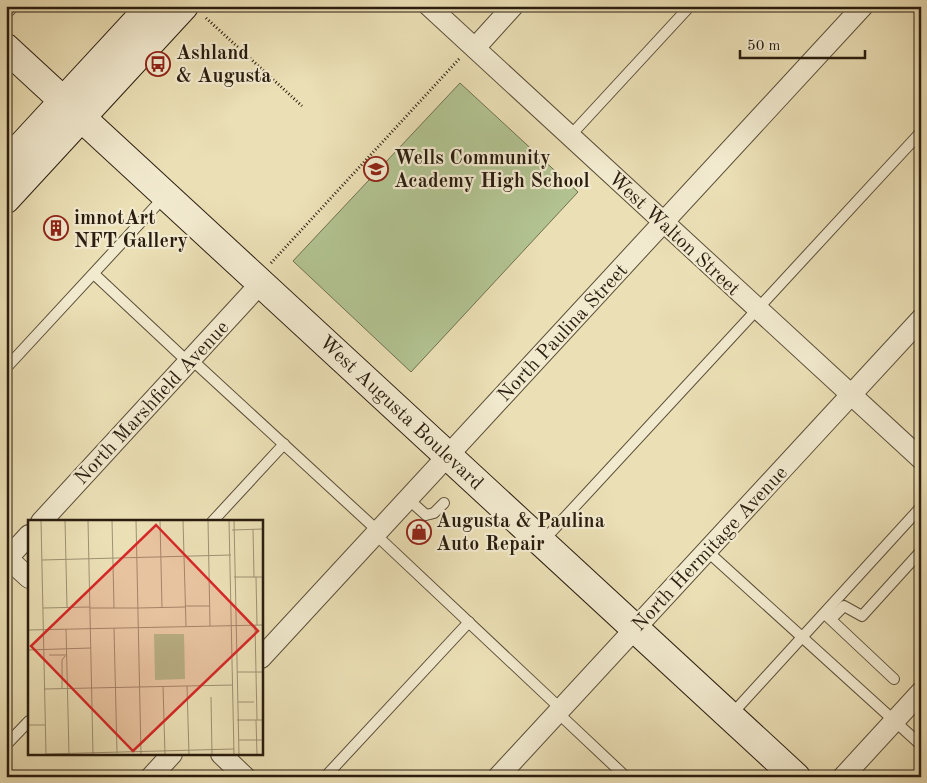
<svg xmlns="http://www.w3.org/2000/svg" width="927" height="783" viewBox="0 0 927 783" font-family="'Old Standard TT',serif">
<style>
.green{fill:#b2c391;stroke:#6e7050}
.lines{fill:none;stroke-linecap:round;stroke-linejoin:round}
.lane-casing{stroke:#5a4e38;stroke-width:12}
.street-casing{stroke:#5a4e38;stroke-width:22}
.secondary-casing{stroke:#2a1d0f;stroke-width:30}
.path{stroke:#2a1d0f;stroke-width:3;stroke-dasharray:1 2.5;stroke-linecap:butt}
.lane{stroke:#f2eacf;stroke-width:10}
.street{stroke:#f2eacf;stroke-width:20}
.secondary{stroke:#f2eacf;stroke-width:28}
.labels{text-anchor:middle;stroke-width:4.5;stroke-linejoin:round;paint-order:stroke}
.poi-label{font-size:20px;font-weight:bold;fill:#2a1d0f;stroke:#f2eacf;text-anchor:start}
.street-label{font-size:20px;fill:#2a1d0f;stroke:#f2eacf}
.inset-road{fill:none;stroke:#9e9173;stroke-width:1}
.view{fill:#d62828;fill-opacity:0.15;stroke:#d62828;stroke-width:2.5}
.inset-edge{fill:none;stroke:#2a1d0f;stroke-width:2.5}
</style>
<rect width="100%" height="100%" fill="#ebdfb5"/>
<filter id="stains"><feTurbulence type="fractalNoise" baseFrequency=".004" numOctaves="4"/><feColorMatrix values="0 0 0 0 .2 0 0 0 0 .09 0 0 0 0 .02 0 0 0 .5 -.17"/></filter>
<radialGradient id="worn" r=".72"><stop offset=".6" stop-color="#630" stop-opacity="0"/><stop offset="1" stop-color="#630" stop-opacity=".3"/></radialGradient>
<!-- green -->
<path class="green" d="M460,83L578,192L411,372L293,261Z"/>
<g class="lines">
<defs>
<g id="lane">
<path d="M6,14L14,6"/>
<path d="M570,136L690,6"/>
<path d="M94,274L188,362"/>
<path d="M191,359L378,531"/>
<path d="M6,368L165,196"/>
<path d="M408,499L426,515L434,513L444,503"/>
<path d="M212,522L284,444"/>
<path d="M375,534L561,709"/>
<path d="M543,541L921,132"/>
<path d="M707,551L921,745"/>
<path d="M827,616L894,679"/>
<path d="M831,619L844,606L862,616L921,551"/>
<path d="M558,713L626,777"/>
<path d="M731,715L921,507"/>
<path d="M6,745L29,721"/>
<path d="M325,777L469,622"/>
</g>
<g id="street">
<path d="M429,6L921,459"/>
<path d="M475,48L513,6"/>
<path d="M41,522L261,283"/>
<path d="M6,557L29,578"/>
<path d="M6,560L29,535"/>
<path d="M261,658L863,6"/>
<path d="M221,754L245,777"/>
<path d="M151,777L172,754"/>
<path d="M498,777L921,319"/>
<path d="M843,777L921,692"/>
</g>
<g id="secondary">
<path d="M6,48L796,777"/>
<path d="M6,163L151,6"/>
<path d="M6,199L184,6"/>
</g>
</defs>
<!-- lane casing -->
<use href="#lane" class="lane-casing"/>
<!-- street casing -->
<use href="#street" class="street-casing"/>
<!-- secondary casing -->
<use href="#secondary" class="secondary-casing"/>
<!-- path -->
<g class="path">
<path d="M206,18L302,106"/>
<path d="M271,263L460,58"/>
</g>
<!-- lane -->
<use href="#lane" class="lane"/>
<!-- street -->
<use href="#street" class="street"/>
<!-- secondary -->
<use href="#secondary" class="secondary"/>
</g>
<!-- icons -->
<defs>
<symbol id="bus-ring" viewBox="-11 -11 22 22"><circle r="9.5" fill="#f2eacf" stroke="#8f2418" stroke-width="1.5"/><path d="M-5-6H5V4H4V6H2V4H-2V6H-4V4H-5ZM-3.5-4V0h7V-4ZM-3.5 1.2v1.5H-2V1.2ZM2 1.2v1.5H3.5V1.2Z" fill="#8f2418"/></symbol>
<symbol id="school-ring" viewBox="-11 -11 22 22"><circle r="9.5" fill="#f2eacf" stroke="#8f2418" stroke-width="1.5"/><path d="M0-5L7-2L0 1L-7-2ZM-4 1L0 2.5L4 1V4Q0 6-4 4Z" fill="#8f2418"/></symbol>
<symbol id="building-ring" viewBox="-11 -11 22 22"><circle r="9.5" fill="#f2eacf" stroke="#8f2418" stroke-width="1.5"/><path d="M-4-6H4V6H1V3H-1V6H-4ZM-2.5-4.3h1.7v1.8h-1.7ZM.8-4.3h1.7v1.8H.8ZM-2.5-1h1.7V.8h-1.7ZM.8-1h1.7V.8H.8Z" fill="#8f2418"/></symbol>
<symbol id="shop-ring" viewBox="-11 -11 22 22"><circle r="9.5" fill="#f2eacf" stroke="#8f2418" stroke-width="1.5"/><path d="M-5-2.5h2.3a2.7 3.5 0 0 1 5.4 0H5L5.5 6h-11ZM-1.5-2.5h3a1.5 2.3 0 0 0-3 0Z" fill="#8f2418"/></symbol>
</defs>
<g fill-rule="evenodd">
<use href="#bus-ring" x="144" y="50" width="28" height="28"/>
<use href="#school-ring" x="362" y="155" width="28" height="28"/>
<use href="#building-ring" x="42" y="214" width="28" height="28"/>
<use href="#shop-ring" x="405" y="518" width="28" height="28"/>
</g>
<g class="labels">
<!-- poi labels -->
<g class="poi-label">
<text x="176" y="59">Ashland<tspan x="176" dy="23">&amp; Augusta</tspan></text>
<text x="394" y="164">Wells Community<tspan x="394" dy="23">Academy High School</tspan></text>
<text x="74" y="224">imnotArt<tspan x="74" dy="23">NFT Gallery</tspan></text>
<text x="436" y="527">Augusta &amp; Paulina<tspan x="436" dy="23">Auto Repair</tspan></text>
</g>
<!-- street labels -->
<g class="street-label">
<text transform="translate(675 233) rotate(43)" y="7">West Walton Street</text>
<text transform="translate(562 332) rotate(-47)" y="7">North Paulina Street</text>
<text transform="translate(151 402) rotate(-47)" y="7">North Marshfield Avenue</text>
<text transform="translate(402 412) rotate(43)" y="7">West Augusta Boulevard</text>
<text transform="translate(709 548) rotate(-47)" y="7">North Hermitage Avenue</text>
</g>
</g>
<!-- overview -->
<g transform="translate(28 520)">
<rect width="235" height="235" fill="#ebdfb5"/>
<path d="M126,114H156L157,159L127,160Z" fill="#b2c391"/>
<path class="inset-road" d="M13,0L18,235M37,0L39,87M60,0L65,235M84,0L86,88M108,0L113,235M132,0L134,88M155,0L158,106M180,0L182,106M201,0L206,235M206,0L211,235M225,9L226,57M204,10L235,9M14,40L203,35M206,57H235M228,57L229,105M157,86H181M15,88L62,87M62,88H110M110,88L157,87M227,105L229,200M86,108L89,233M38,109L41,235M0,110L235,105M0,130L63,128M21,135H39M209,152H235M135,166L137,235M159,166L161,235M16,169L205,165M34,169V140L37,136M183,177L184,235M210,182H226M209,200H235M228,200L229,235M0,205H17M211,220H235M18,234L206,229"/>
<path class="view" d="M128,5L230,111L105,231L3,126Z"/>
<rect width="235" height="235" class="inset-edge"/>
</g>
<!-- margin -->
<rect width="927" height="783" fill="none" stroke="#ebdfb5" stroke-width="25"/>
<rect x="8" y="8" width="912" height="768" fill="none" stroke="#2a1d0f" stroke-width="2.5"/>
<rect x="12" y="12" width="902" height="758" fill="none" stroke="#2a1d0f"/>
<!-- scale -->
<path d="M740 50v8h125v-8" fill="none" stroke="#2a1d0f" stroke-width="2.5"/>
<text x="747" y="50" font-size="15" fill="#2a1d0f" stroke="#f2eacf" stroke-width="4" paint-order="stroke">50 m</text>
<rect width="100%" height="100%" filter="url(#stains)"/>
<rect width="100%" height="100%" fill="url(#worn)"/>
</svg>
